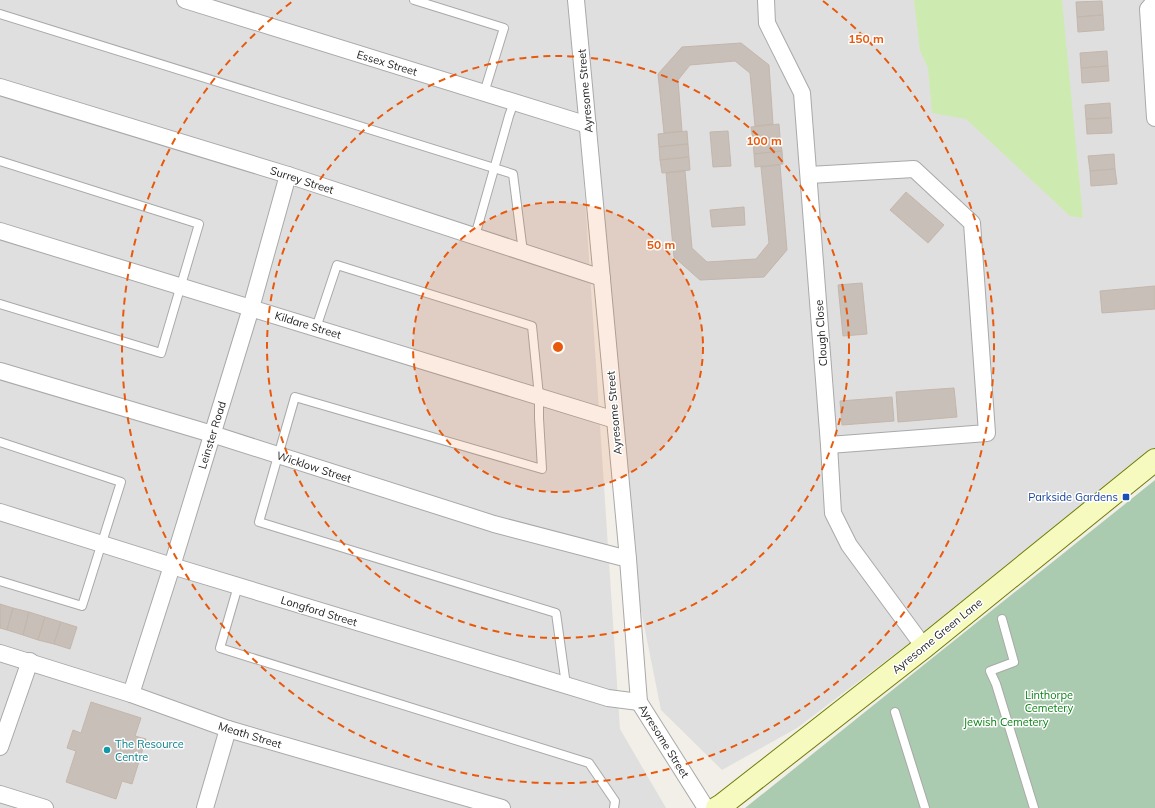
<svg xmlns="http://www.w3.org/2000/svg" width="1155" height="808" viewBox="0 0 1155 808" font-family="Mulish,sans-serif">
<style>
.residential{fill:#e0dfdf}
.grass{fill:#cdebb0}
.cemetery{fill:#aacbaf}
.building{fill:#c7bfb8;stroke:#c4b6ab}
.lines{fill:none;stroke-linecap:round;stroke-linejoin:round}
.lane-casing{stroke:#a9a9a9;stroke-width:10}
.street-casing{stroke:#a9a9a9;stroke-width:18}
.secondary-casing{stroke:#707d05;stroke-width:24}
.lane{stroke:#fff;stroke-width:8}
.street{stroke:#fff;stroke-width:16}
.secondary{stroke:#f7fabf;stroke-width:22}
.ring{fill:none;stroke:#e8590c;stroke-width:2;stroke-dasharray:7 5}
.transit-dot{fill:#1a4fb4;stroke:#fff;stroke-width:1.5}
.culture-dot{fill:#0f9aa8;stroke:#fff;stroke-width:1.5}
.labels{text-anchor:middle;stroke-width:3;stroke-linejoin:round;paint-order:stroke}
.street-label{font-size:11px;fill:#222;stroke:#fff}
.transit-label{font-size:11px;fill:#164399;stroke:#fff;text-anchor:end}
.park-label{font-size:11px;fill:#0c8416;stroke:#fff}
.culture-label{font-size:11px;fill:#0d838f;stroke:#fff;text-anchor:start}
.centre{fill:#e8590c;stroke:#fff;stroke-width:2}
.ring-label{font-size:12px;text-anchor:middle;font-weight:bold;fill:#e8590c;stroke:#fff;stroke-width:3;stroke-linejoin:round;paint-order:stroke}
</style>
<rect width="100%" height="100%" fill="#f2efe9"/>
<!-- residential -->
<g class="residential">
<path d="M0,0H572L620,729L666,808H0Z"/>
<path d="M574,0H1155V457L797,728L722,770L661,710L634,575Z"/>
</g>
<!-- grass -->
<path class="grass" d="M914,0H1062L1083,218L1070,216L966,119L932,113L928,68L920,51Z"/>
<!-- cemetery -->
<path class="cemetery" d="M1155,480V808H745Z"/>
<!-- building -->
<g class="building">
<path d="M1102,1L1103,15L1077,17L1076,2Z"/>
<path d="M1103,15L1104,30L1078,32L1077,17Z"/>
<path d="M741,43L769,65L773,124L755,126L750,73L735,61L690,65L678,80L682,131L664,133L658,74L682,47Z"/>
<path d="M1107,51L1108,66L1081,68L1080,53Z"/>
<path d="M1108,66L1109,81L1082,83L1081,68Z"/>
<path d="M1110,103L1111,118L1086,119L1085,105Z"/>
<path d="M1111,118L1112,133L1087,134L1086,119Z"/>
<path d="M779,124L780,137L753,140L751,127Z"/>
<path d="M687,131L688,144L659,147L658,134Z"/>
<path d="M728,131L731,166L713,167L710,132Z"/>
<path d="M780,137L782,151L754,154L753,140Z"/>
<path d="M688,144L689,157L660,160L659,147Z"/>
<path d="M782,151L783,164L755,167L754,154Z"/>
<path d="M1114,154L1115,169L1090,171L1088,156Z"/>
<path d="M689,157L690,170L662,173L660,160Z"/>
<path d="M780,165L787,250L764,277L700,280L674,257L666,173L685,171L692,248L707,262L756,259L769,243L761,167Z"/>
<path d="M1115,169L1117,184L1091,186L1090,171Z"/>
<path d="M906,192L944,225L928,243L890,210Z"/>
<path d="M744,207L745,225L712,227L710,210Z"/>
<path d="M862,283L867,334L843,336L838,285Z"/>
<path d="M1155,286V309L1102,313L1100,291Z"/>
<path d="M954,388L957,417L898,422L896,392Z"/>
<path d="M892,397L894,421L842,425L840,401Z"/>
<path d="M0,604L13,608L7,630L0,628Z"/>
<path d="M13,608L29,612L23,635L7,630Z"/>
<path d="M29,612L45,617L38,640L23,635Z"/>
<path d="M45,617L61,622L54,644L38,640Z"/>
<path d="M61,622L77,627L70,649L54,644Z"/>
<path d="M91,702L141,718L135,736L146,739L132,784L122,781L116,799L66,782L76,751L67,748L73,730L81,733Z"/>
</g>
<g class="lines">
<defs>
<g id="lane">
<path d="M414,0L504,28L484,93"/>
<path d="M0,14L513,174L523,252"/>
<path d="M0,161L199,224L161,353L0,304"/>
<path d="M475,236L509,116L514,102"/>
<path d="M316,328L337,265L532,326L539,396V418L542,469L295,397L259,522L556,613L566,685"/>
<path d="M0,442L121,482L82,606L0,581"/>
<path d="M238,586L220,648L589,763L615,801L614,808"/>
<path d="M1002,619L1014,662L990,671L996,684L1034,808"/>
<path d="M895,712L925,808"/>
</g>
<g id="street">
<path d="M185,0L588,125"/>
<path d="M576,0L628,559L639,702L706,808"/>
<path d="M766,0L767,23L802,93L829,445L833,513L849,545L924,647"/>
<path d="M1155,1L1148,9L1155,118"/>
<path d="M0,87L288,175L602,278"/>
<path d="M809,175L914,169L972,223L987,433L829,445"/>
<path d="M0,231L615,420"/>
<path d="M0,371L212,434L494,524L628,559"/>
<path d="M0,512L172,566L608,698L639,702"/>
<path d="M0,653L131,694L228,729L502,808"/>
<path d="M131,694L172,566L251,308L288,175"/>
<path d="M0,747L30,661"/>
<path d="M0,794L45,808"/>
<path d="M205,808L228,729"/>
</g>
<path id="secondary" d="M717,808L722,805L924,647L1155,460"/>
</defs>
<!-- lane casing -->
<use href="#lane" class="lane-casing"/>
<!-- street casing -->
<use href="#street" class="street-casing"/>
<!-- secondary casing -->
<use href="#secondary" class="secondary-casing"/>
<!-- lane -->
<use href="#lane" class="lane"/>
<!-- street -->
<use href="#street" class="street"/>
<!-- secondary -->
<use href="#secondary" class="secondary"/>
</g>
<!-- distance rings -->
<circle cx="558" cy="347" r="145" fill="#e8590c" fill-opacity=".12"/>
<g class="ring">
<circle cx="558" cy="347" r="145"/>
<circle cx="558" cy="347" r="291"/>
<path d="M823 1A436 436 0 1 1 293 1"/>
</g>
<!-- markers -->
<rect class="transit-dot" x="1122" y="493" width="8" height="8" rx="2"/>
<circle class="culture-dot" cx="107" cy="750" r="4"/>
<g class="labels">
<!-- street labels -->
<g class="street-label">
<text transform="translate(387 63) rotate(17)" y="4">Essex Street</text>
<text transform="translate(585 91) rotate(-95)" y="4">Ayresome Street</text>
<text transform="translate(302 180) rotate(18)" y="4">Surrey Street</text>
<text transform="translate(308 325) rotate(17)" y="4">Kildare Street</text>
<text transform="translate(821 333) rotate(-94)" y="4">Clough Close</text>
<text transform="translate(614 413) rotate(-95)" y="4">Ayresome Street</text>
<text transform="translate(212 435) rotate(-73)" y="4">Leinster Road</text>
<text transform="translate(314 467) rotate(18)" y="4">Wicklow Street</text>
<text transform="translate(319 611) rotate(17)" y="4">Longford Street</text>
<text transform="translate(937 636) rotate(-39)" y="4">Ayresome Green Lane</text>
<text transform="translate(250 735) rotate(17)" y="4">Meath Street</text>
<text transform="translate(664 741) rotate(58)" y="4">Ayresome Street</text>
</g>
<!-- transit labels -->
<g class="transit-label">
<text x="1118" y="501">Parkside Gardens</text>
</g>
<!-- park labels -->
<g class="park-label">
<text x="1049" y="699">Linthorpe<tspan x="1049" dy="13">Cemetery</tspan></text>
<text x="1006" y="726">Jewish Cemetery</text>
</g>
<!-- culture labels -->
<g class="culture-label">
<text x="115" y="748">The Resource<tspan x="115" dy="13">Centre</tspan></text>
</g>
</g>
<circle cx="558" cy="347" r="6" class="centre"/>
<g class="ring-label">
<text x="866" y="43">150 m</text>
<text x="764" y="145">100 m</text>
<text x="661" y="249">50 m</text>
</g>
</svg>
